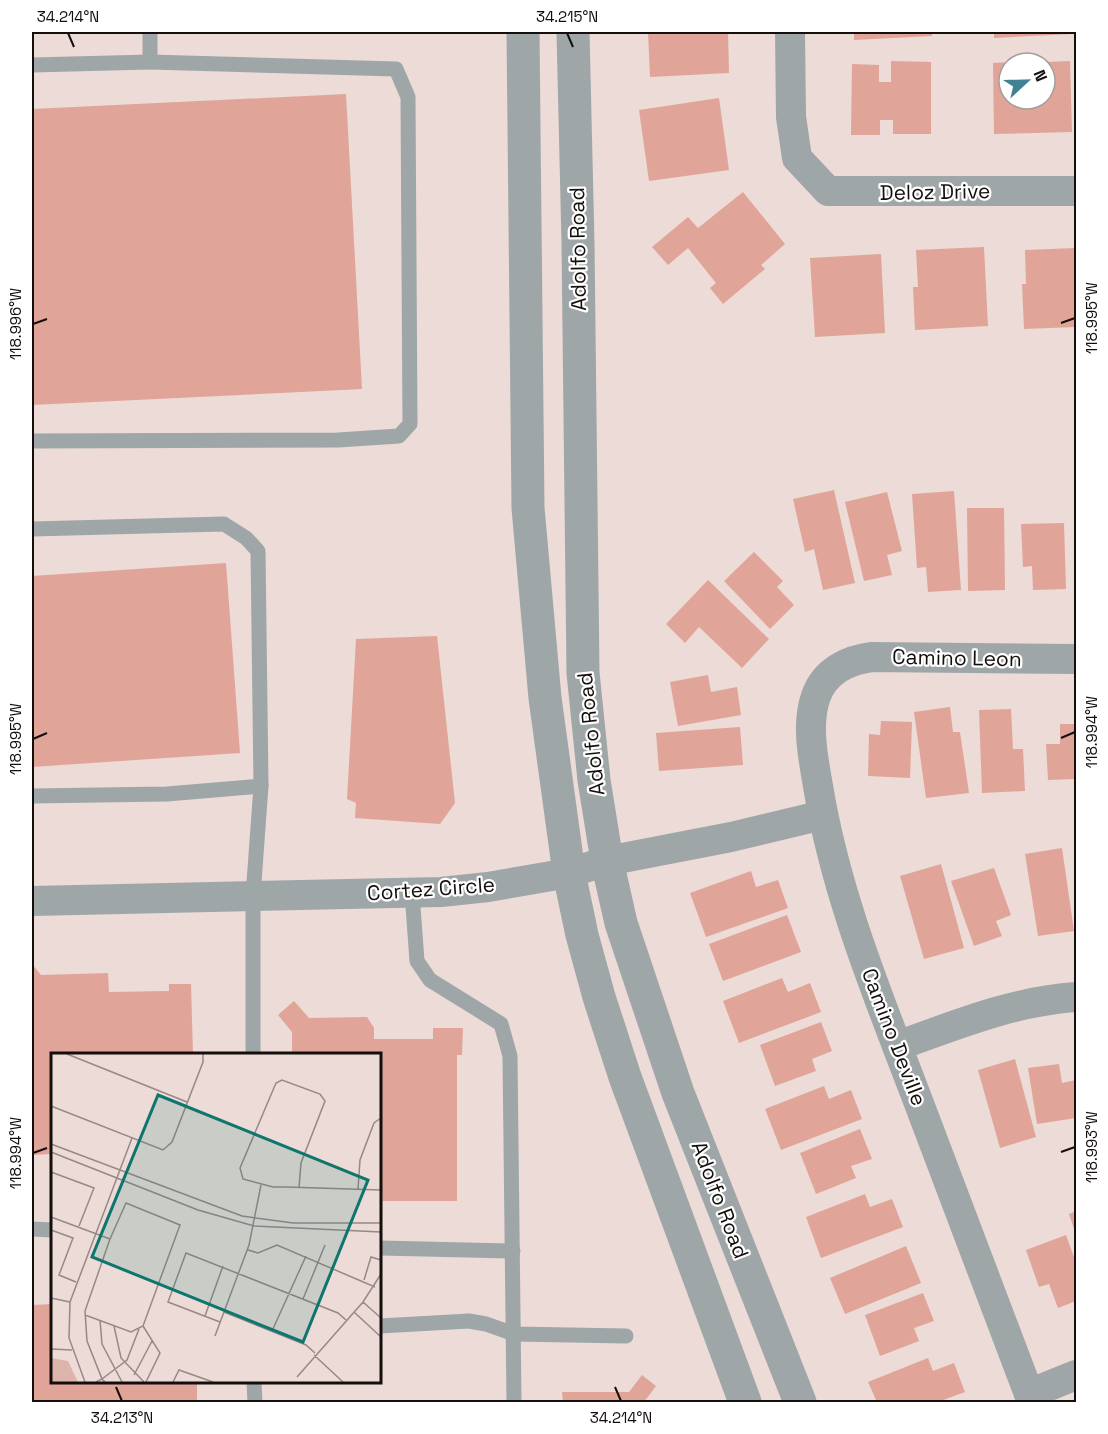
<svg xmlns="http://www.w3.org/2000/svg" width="1108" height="1434" viewBox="0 0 1108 1434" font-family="'Space Grotesk',sans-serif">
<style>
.building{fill:#e0a598}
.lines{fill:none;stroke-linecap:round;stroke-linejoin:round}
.service{stroke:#9fa6a8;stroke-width:15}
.minor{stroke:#9fa6a8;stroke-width:30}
.tertiary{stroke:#9fa6a8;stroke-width:33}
.ticks{fill:none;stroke:#140e0d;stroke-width:2}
.labels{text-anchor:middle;stroke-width:4.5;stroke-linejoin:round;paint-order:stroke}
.street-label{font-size:21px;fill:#140e0d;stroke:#fff}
.inset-road{fill:none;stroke:#968986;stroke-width:1.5}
.view{fill:#0f766e;fill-opacity:0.15;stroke:#0f766e;stroke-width:3}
.inset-edge{fill:none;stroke:#140e0d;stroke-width:3}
.neatline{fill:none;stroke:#140e0d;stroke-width:2}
.ticks-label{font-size:15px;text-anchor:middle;fill:#140e0d}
</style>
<rect width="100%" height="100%" fill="#ecdbd7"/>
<!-- building -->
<g class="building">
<path d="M648,32H728L729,73L650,77Z"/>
<path d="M854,32H932V36L854,40Z"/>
<path d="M994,32H1072V34L994,38Z"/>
<path d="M891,61L931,62V134H893V120H880V135H851L852,64L879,65V82H891Z"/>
<path d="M1070,61L1072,132L994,134L993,63L1009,62V99H1045V62Z"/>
<path d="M346,94L362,389L32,405V109Z"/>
<path d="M719,98L729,170L649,181L639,110Z"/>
<path d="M743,192L785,244L761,265L765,269L723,304L710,288L716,283L688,248L668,265L652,247L688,217L698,228Z"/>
<path d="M984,247L988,326L915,330L913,287H918L916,250Z"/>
<path d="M1076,248V327L1024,329L1022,284H1026L1025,250Z"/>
<path d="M881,254L885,333L815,337L810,258Z"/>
<path d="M834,490L855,583L823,590L814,549L805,552L793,499Z"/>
<path d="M954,491L961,590L928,592L926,567L917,568L912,494Z"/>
<path d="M887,492L902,551L887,555L892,575L864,581L845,502Z"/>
<path d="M967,508H1004L1005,590L968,591Z"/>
<path d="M1064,523L1066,589L1033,590L1032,566L1023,567L1021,524Z"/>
<rect x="1074" y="532" width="2" height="59"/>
<path d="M754,552L783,581L777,587L794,605L770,629L724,581Z"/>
<path d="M226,563L240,753L32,767V576Z"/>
<path d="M708,580L769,639L742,668L699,627L685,643L666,624Z"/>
<path d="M437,636L455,803L440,824L355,818L356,803L347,799L356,639Z"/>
<path d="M708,675L711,692L737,687L741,715L678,726L670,682Z"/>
<path d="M950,707L953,732H960L969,793L926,798L914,712Z"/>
<path d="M1011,709L1013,749H1023L1025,791L982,793L979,710Z"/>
<path d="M881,721L912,722L910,778L868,776L869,734L880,735Z"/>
<path d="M1060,724H1076V779L1048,780L1046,744H1060Z"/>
<path d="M740,727L743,765L659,771L656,733Z"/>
<path d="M1062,848L1074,931L1038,936L1025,854Z"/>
<path d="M941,864L964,948L924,959L900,876Z"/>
<path d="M994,868L1011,915L996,921L1002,936L974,946L951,881Z"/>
<path d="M751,871L756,887L778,880L788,908L706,937L690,893Z"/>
<path d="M787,915L801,952L723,981L709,944Z"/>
<path d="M32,964L41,975L108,973L109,992L169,991V984H191L193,1054H52V1154L32,1155Z"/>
<path d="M782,978L788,992L810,983L821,1012L739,1043L723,1001Z"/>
<path d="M294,1001L309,1018L367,1017L374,1028V1039H433V1028H463L462,1055H457V1201H380V1054H292V1032L278,1015Z"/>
<path d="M821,1022L832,1051L812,1059L816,1071L775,1086L760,1045Z"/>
<path d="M1015,1059L1036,1137L1000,1148L978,1070Z"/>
<path d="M1059,1064L1062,1083L1076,1080V1118L1037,1124L1028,1068Z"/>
<path d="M824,1086L829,1099L851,1090L862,1119L781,1150L765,1109Z"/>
<path d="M860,1129L872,1159L851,1166L856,1178L816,1194L800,1153Z"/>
<path d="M865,1194L870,1207L892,1199L903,1227L821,1258L806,1217Z"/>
<path d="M1076,1211V1235L1069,1214Z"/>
<path d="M1066,1235L1076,1263V1301L1058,1308L1049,1284L1039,1287L1026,1250Z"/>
<path d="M906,1246L921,1283L845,1314L830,1278Z"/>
<path d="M923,1293L934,1321L914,1328L919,1341L880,1356L865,1315Z"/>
<path d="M52,1304V1382H197V1402H34L33,1305Z"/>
<path d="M928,1358L933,1371L954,1363L965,1392L938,1402H877L868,1382Z"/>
<path d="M642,1375L656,1386L644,1402H563L562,1392H629Z"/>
</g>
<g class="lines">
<!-- service -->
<g class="service">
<path d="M32,65L150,62V32"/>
<path d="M32,441L338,440L399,436L410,424L408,97L396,69L150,62"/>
<path d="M32,529L224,524L246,538L258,551L261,786L253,896V1054"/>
<path d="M32,796L167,794L261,786"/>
<path d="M412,893L417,961L430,980L501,1024L510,1056L514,1402"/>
<path d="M32,1229L52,1230"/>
<path d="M380,1248L513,1251"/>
<path d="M380,1326L469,1321L486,1324L514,1334L626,1336"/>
<path d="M254,1382L255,1402"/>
</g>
<!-- minor -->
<g class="minor">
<path d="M790,32L791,117L797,158L828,191H1076"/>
<path d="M32,901L441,892L488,887L569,873L607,861L731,837L823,815"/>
<path d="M897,1046C956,1025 1014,1001 1076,997"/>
<path d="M1029,1394L1076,1375"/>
<path d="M1032,1402C997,1309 962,1216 926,1122C885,1012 837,903 818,786C813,757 806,724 816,696C825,671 848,660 872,657L1076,659"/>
</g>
<!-- tertiary -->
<g class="tertiary">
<path d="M523,32L528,508L545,698L569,873L582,935L599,997L625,1077L745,1402"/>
<path d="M573,32L578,243L583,673L594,780L607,861L621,923L678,1093L800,1402"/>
</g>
</g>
<!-- ticks -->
<path class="ticks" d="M68,33L74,47M567,33L573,47M1061,323L1075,318M33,324L47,319M1061,738L1075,732M33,739L47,733M1061,1152L1075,1147M33,1153L47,1148M116,1387L122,1401M615,1387L621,1401"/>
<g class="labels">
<!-- street labels -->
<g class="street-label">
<text transform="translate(935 192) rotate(-1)" y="7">Deloz Drive</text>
<text transform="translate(578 249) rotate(-91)" y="7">Adolfo Road</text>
<text transform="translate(957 658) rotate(1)" y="7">Camino Leon</text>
<text transform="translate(591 734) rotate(-96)" y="7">Adolfo Road</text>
<text transform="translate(431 889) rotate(-4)" y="7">Cortez Circle</text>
<text transform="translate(894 1037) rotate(69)" y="7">Camino Deville</text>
<text transform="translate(720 1200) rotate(69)" y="7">Adolfo Road</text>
</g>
</g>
<!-- overview -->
<g transform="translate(51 1053)">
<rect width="330" height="330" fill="#ecdbd7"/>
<path d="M0,305L17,308L27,329H0Z" fill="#deb5ac"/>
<path class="inset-road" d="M16,1L136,49M0,53L112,97L121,89L152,9V1M0,91L191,163L242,170H330M0,99L147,157L203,173L330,179M0,119L43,135L28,173M248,135L250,110L274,48L269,41L231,27L225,30L189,115L192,126L222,134H235L330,137M307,136L309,107L323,70L330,65M0,164L59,186L34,258L36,288L51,326L45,329M0,177L22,185L8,222L25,229M197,197L207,200L226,192L324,234M313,227L320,204L330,207M0,245L19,249M252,246L274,192M312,249L330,265M173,259L255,292L264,300M303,259L330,284M34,262L80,279L92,273L129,172L75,150L59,186M154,263L172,213M49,267L51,291L71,329M169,269L117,249L135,200L287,260L295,267M63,273L70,305L93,329M92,273L109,300L95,329M221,278L255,203M164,283L198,192L210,132M0,296L21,297M263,302L292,329M83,322L101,288M246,324L312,249L330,221M34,329L18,285L19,249L81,85M54,329L51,326L76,307L88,276M122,329L128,317L162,329"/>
<path class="view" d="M107,42L317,127L252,289L41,204Z"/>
<rect width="330" height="330" class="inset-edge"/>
</g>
<!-- border -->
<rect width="1108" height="1434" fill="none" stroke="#ffffff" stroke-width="66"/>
<!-- north arrow -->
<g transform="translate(1027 81) rotate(68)"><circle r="28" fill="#ffffff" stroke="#a19f9e" stroke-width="1.5"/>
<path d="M0-4.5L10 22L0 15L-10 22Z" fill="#418194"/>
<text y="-9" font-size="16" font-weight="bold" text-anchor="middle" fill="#140e0d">N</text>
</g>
<rect x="33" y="33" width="1042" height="1368" class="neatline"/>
<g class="ticks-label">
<text x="68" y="22">34.214°N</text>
<text x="567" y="22">34.215°N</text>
<text transform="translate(1092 318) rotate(-90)" y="5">118.995°W</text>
<text transform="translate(16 324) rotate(-90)" y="5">118.996°W</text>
<text transform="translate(1092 732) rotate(-90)" y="5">118.994°W</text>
<text transform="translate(16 739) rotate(-90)" y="5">118.995°W</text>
<text transform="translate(1092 1147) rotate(-90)" y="5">118.993°W</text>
<text transform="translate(16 1153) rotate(-90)" y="5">118.994°W</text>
<text x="122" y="1423">34.213°N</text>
<text x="621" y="1423">34.214°N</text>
</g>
</svg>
